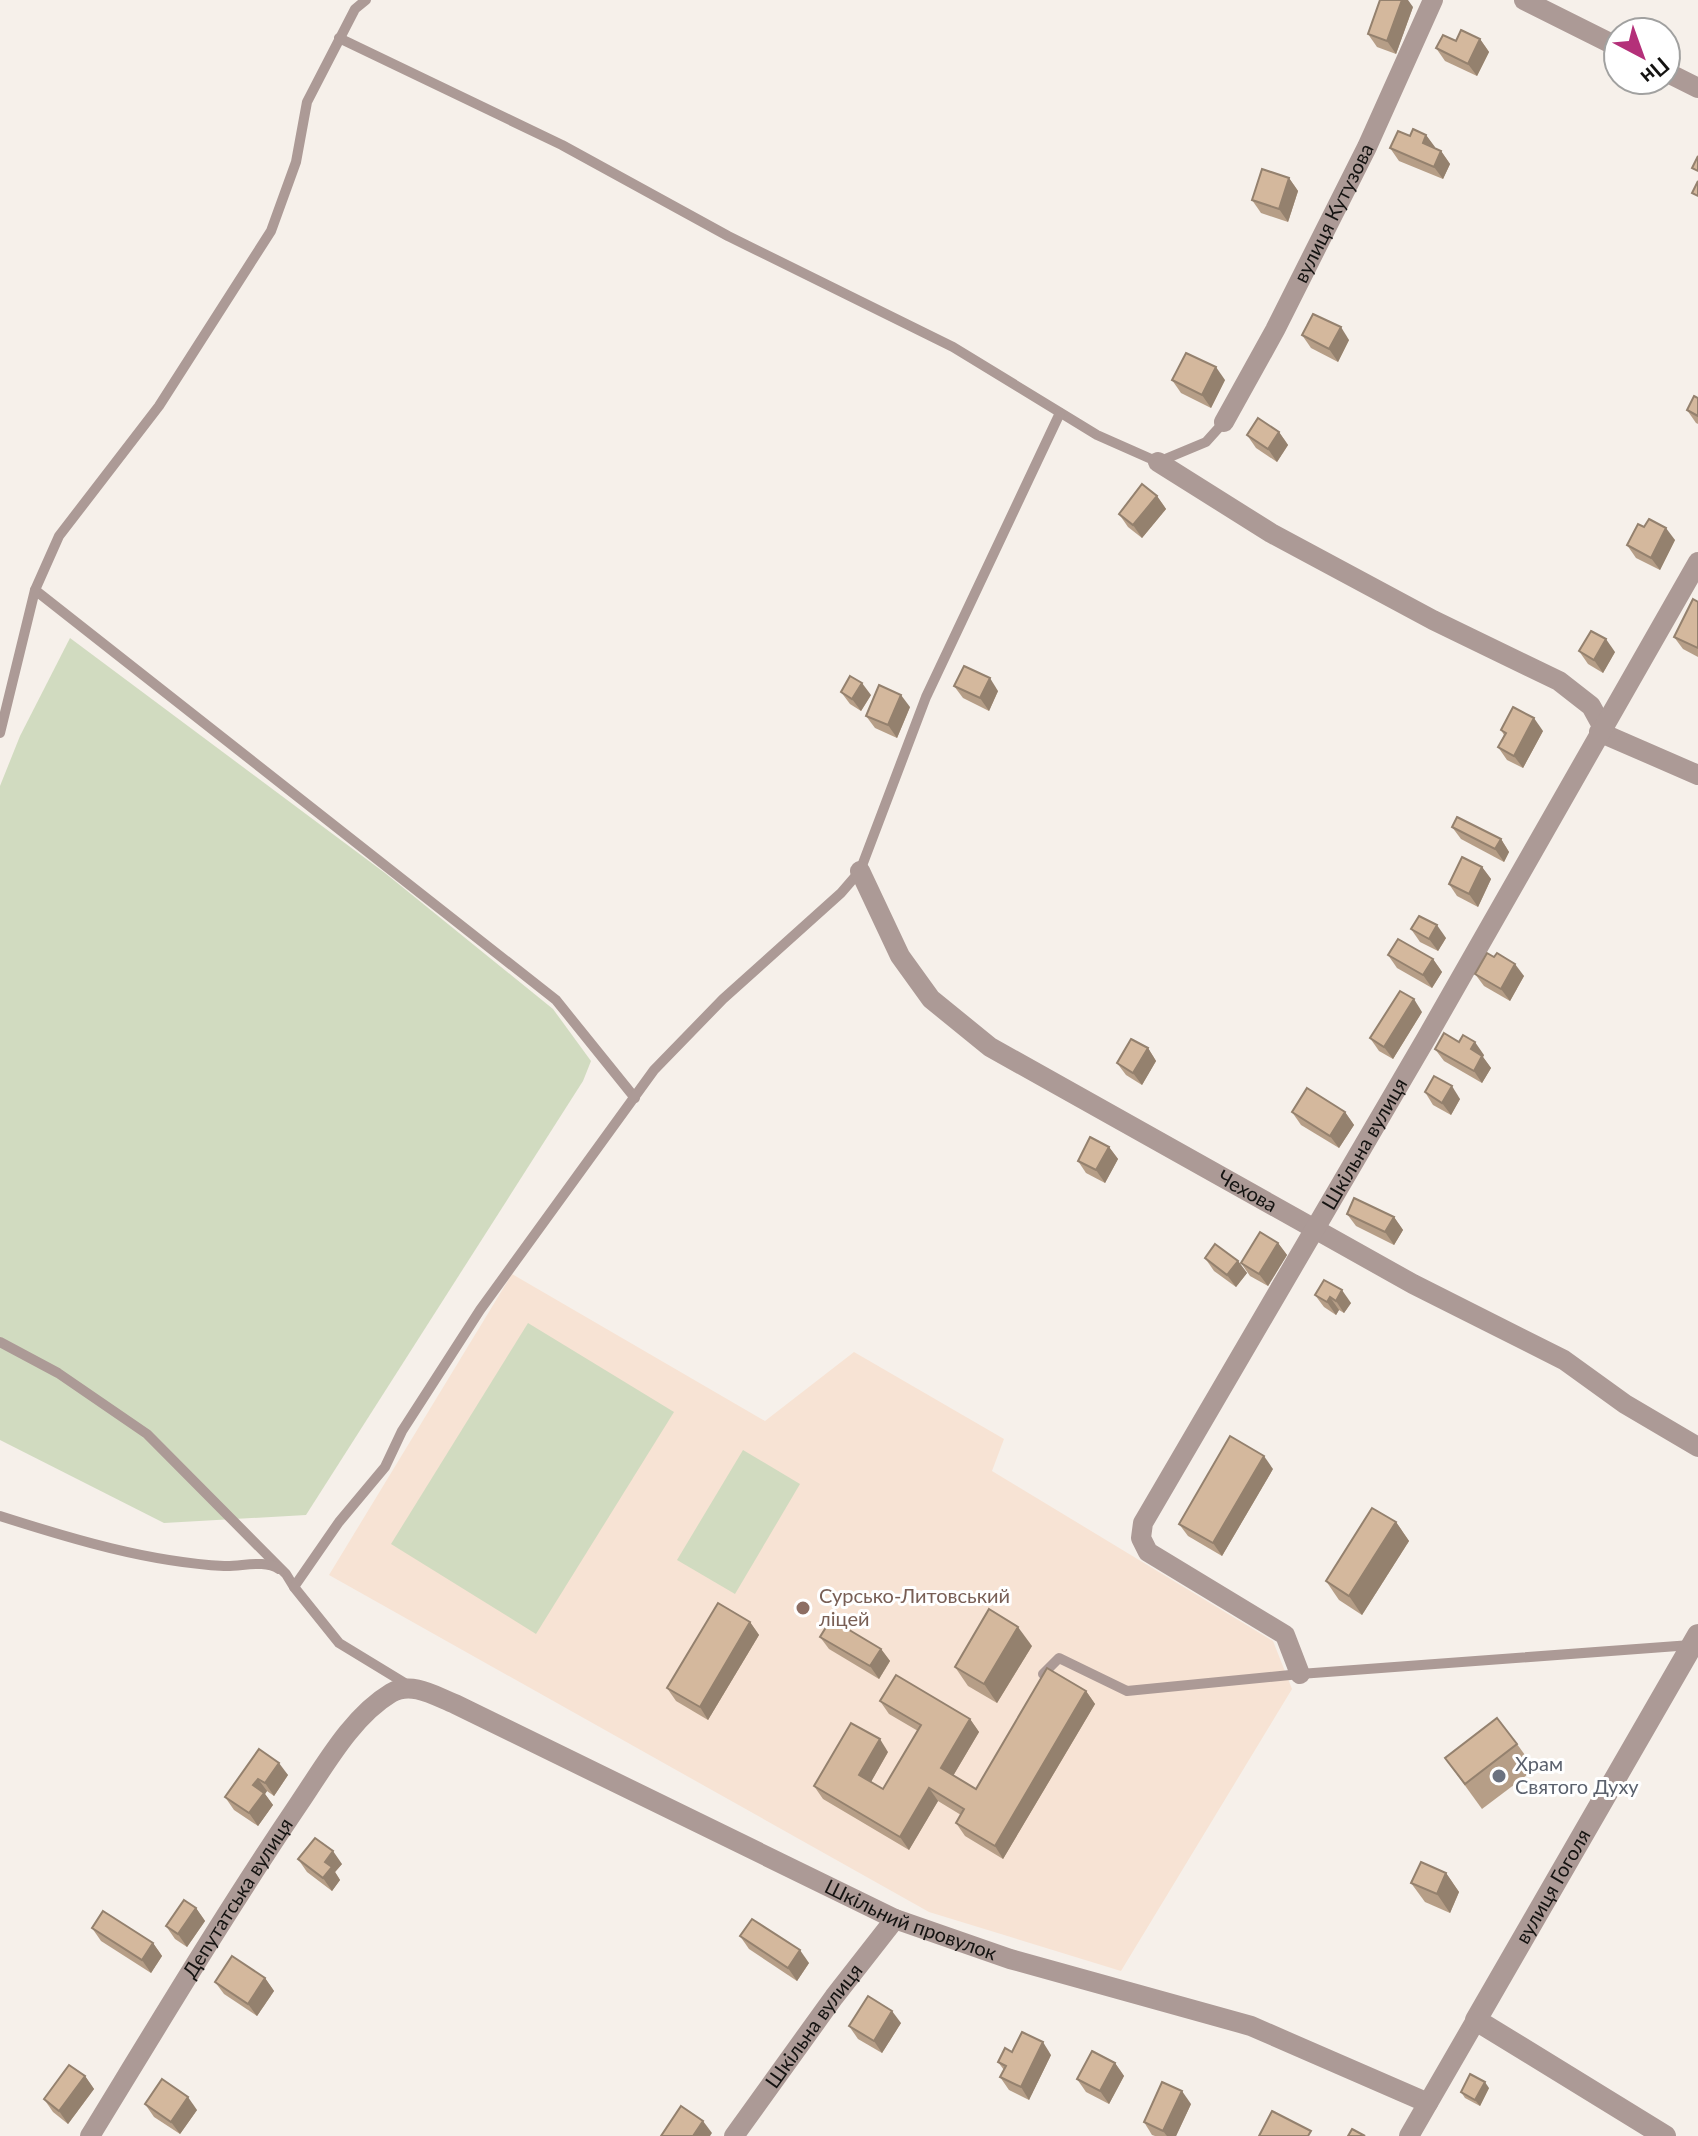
<svg xmlns="http://www.w3.org/2000/svg" width="1698" height="2136" viewBox="0 0 1698 2136" font-family="Lato,sans-serif">
<style>
.education{fill:#f7e3d4}
.green{fill:#d1dbc0}
.lines{fill:none;stroke-linecap:round;stroke-linejoin:round}
.service{stroke:#ac9a96;stroke-width:10}
.minor{stroke:#ac9a96;stroke-width:20}
.tertiary{stroke:#ac9a96;stroke-width:22}
.wall{fill:#b69e87}
.shaded-wall{fill:#94816e}
.building{fill:#d4b89d;stroke:#94816e;stroke-width:2}
.education-dot{fill:#8d6e63;stroke:#fff;stroke-width:3}
.worship-dot{fill:#6b7280;stroke:#fff;stroke-width:3}
.labels{text-anchor:middle;stroke-width:6;stroke-linejoin:round;paint-order:stroke}
.street-label{font-size:20px;fill:#141311;stroke:#fff}
.education-label{font-size:20px;fill:#785e54;stroke:#fff;text-anchor:start}
.worship-label{font-size:20px;fill:#5b616d;stroke:#fff;text-anchor:start}
</style>
<rect width="100%" height="100%" fill="#f6f0ea"/>
<!-- education -->
<path class="education" d="M512,1274L765,1421L854,1352L1004,1439L992,1471L1273,1641L1292,1689L1121,1971L929,1912L329,1575Z"/>
<!-- green -->
<g class="green">
<path d="M70,638L385,873L553,1009L591,1061L583,1081L306,1515L164,1523L0,1440V786L20,736Z"/>
<path d="M528,1323L674,1412L536,1634L391,1544Z"/>
<path d="M743,1450L800,1484L735,1594L677,1560Z"/>
</g>
<g class="lines">
<!-- service -->
<g class="service">
<path d="M339,38L562,145L728,236L953,347L1097,435L1158,462L1206,442L1224,422"/>
<path d="M35,590L556,1000L635,1098"/>
<path d="M0,733L35,590L59,536L159,406L271,231L296,162L307,102L355,9L366,0"/>
<path d="M0,1342L58,1373L147,1434L286,1574L294,1587"/>
<path d="M0,1516C72,1539 148,1562 224,1566C241,1567 264,1559 279,1569"/>
<path d="M1043,1674L1059,1658L1127,1691L1300,1674L1691,1645"/>
<path d="M408,1685L339,1643L294,1587L339,1522L385,1467L402,1431L480,1310L654,1070L723,999L841,893L860,871L926,697L1060,413"/>
</g>
<!-- minor -->
<g class="minor">
<path d="M1524,0L1618,47"/>
<path d="M1666,72L1698,88"/>
<path id="s1" d="M1224,422L1275,330L1367,147L1433,0"/>
<path d="M1158,462L1271,533L1433,620L1559,681L1591,706L1602,726"/>
<path d="M1599,732L1698,775"/>
<path id="s2" d="M860,871L900,956L931,999L990,1047L1413,1284L1564,1360L1625,1404L1698,1447"/>
<path id="s3" d="M1300,1674L1285,1635L1148,1552L1141,1538L1143,1523L1427,1037L1698,562"/>
<path id="s4" d="M90,2136C158,2025 225,1913 298,1805C324,1767 351,1717 391,1693C412,1681 435,1696 455,1704L895,1919L1010,1959L1251,2026L1428,2103"/>
<path id="s5" d="M734,2136L834,1997L895,1919"/>
<path d="M1409,2136L1476,2020"/>
</g>
<!-- tertiary -->
<path class="tertiary" id="s6" d="M1665,2136L1476,2020L1698,1635"/>
</g>
<!-- wall -->
<g class="wall">
<path d="M1413,7L1396,54L1377,47L1368,34Z"/>
<path d="M1480,39L1489,52L1477,76L1445,61L1436,48L1456,41Z"/>
<path d="M1426,135L1435,148L1441,151L1450,164L1443,179L1399,161L1390,148L1410,136Z"/>
<path d="M1289,178L1298,191L1288,222L1261,213L1252,200Z"/>
<path d="M1302,335L1349,340L1338,362L1311,348Z"/>
<path d="M1172,380H1225L1211,408L1181,393Z"/>
<path d="M1698,398V424L1696,423L1687,410Z"/>
<path d="M1279,432L1288,445L1277,462L1256,448L1247,435Z"/>
<path d="M1157,496L1166,509L1142,538L1128,527L1119,514Z"/>
<path d="M1644,527L1675,540L1660,570L1636,558L1627,545Z"/>
<path d="M1698,602V657L1683,649L1674,637Z"/>
<path d="M1579,651L1615,652L1603,673L1588,664Z"/>
<path d="M954,686L998,691L989,711L963,698Z"/>
<path d="M841,692L871,695L861,711L850,704Z"/>
<path d="M910,707L897,738L875,728L866,716Z"/>
<path d="M1501,730L1543,731L1523,768L1507,760L1498,747L1504,735Z"/>
<path d="M1452,827L1501,839L1509,852L1504,862L1461,839Z"/>
<path d="M1482,867L1491,879L1478,907L1457,896L1449,884Z"/>
<path d="M1411,929L1446,938L1438,951L1420,942Z"/>
<path d="M1388,955L1433,959L1442,972L1432,988L1397,968Z"/>
<path d="M1494,957L1524,976L1510,1001L1484,986L1475,974Z"/>
<path d="M1422,1012L1393,1059L1379,1051L1370,1038Z"/>
<path d="M1148,1048L1156,1061L1142,1085L1126,1075L1117,1063Z"/>
<path d="M1435,1049L1484,1055L1483,1057L1491,1068L1482,1083L1444,1061Z"/>
<path d="M1425,1092L1460,1099L1451,1115L1433,1105Z"/>
<path d="M1292,1112H1345L1354,1125L1339,1148L1301,1125Z"/>
<path d="M1109,1147L1118,1159L1105,1183L1086,1173L1078,1161Z"/>
<path d="M1347,1214L1394,1217L1403,1230L1394,1245L1356,1226Z"/>
<path d="M1278,1243L1287,1255L1268,1286L1250,1276L1241,1263Z"/>
<path d="M1205,1258L1238,1261L1247,1273L1236,1287L1214,1271Z"/>
<path d="M1315,1295L1351,1303L1344,1313L1339,1310L1336,1315L1324,1307Z"/>
<path d="M1273,1469L1222,1556L1188,1536L1179,1524Z"/>
<path d="M1396,1522L1409,1541L1362,1615L1339,1600L1326,1581Z"/>
<path d="M750,1622L759,1635L708,1720L676,1701L667,1688Z"/>
<path d="M820,1637L881,1649L890,1661L879,1679L829,1649Z"/>
<path d="M1032,1646L997,1703L968,1686L955,1667Z"/>
<path d="M1086,1691L1095,1704L1003,1859L965,1836L956,1823L961,1815L938,1801L909,1850L823,1799L814,1786L888,1752L871,1782L883,1789L918,1731L889,1714L880,1701L970,1719L979,1732L953,1776L976,1789Z"/>
<path d="M1517,1744L1535,1769L1482,1809L1445,1758Z"/>
<path d="M259,1749L288,1775L274,1796L267,1791L265,1794L273,1805L258,1826L234,1810L225,1797Z"/>
<path d="M298,1859L342,1864L335,1872L340,1880L332,1891L307,1872Z"/>
<path d="M1446,1873L1459,1892L1450,1913L1425,1902L1411,1883Z"/>
<path d="M196,1908L205,1921L187,1947L175,1939L166,1926Z"/>
<path d="M92,1928L153,1943L162,1956L151,1973L101,1941Z"/>
<path d="M740,1936L809,1963L797,1981L749,1949Z"/>
<path d="M265,1978L274,1991L257,2016L224,1994L215,1982Z"/>
<path d="M901,2023L882,2053L858,2039L849,2026Z"/>
<path d="M1012,2052L1051,2055L1029,2100L1009,2090L1000,2077L1004,2070L998,2062Z"/>
<path d="M1115,2063L1124,2076L1109,2104L1086,2092L1077,2079Z"/>
<path d="M85,2076L94,2089L68,2124L53,2112L44,2099Z"/>
<path d="M1489,2088L1480,2106L1465,2098L1461,2092Z"/>
<path d="M145,2104L197,2110L180,2134L154,2117Z"/>
<path d="M1191,2104L1176,2136H1155L1152,2135L1144,2122Z"/>
</g>
<!-- shaded-wall -->
<g class="shaded-wall">
<path d="M1402,0H1408L1413,7L1396,54L1387,41Z"/>
<path d="M1480,39L1489,52L1477,76L1468,64Z"/>
<path d="M1426,135L1435,147L1432,156L1423,143Z"/>
<path d="M1441,151L1450,164L1443,179L1434,167Z"/>
<path d="M1289,178L1298,191L1288,222L1279,209Z"/>
<path d="M1341,327L1349,340L1338,362L1329,349Z"/>
<path d="M1216,367L1225,380L1211,408L1202,395Z"/>
<path d="M1279,432L1288,445L1277,462L1268,449Z"/>
<path d="M1157,496L1166,509L1142,538L1133,525Z"/>
<path d="M1666,528L1675,540L1660,570L1651,558Z"/>
<path d="M1606,639L1615,652L1603,673L1594,660Z"/>
<path d="M990,678L998,691L989,711L980,698Z"/>
<path d="M862,683L871,695L861,711L852,699Z"/>
<path d="M901,695L910,707L897,738L888,725Z"/>
<path d="M1534,718L1543,731L1523,768L1514,756Z"/>
<path d="M1501,839L1509,852L1504,862L1495,849Z"/>
<path d="M1482,867L1491,879L1478,907L1469,894Z"/>
<path d="M1437,925L1446,938L1438,951L1429,939Z"/>
<path d="M1433,959L1442,972L1432,988L1423,975Z"/>
<path d="M1515,964L1524,976L1510,1001L1501,989Z"/>
<path d="M1414,999L1422,1012L1393,1059L1384,1047Z"/>
<path d="M1475,1042L1484,1055L1483,1057L1491,1068L1482,1083L1474,1071L1471,1049Z"/>
<path d="M1148,1048L1156,1061L1142,1085L1133,1073Z"/>
<path d="M1452,1086L1460,1099L1451,1115L1442,1103Z"/>
<path d="M1345,1112L1354,1125L1339,1148L1330,1136Z"/>
<path d="M1109,1147L1118,1159L1105,1183L1096,1170Z"/>
<path d="M1394,1217L1403,1230L1394,1245L1385,1232Z"/>
<path d="M1278,1243L1287,1255L1268,1286L1259,1274Z"/>
<path d="M1238,1261L1247,1273L1236,1287L1227,1275Z"/>
<path d="M1342,1290L1351,1303L1344,1313L1336,1301Z"/>
<path d="M1330,1297L1339,1310L1336,1315L1327,1302Z"/>
<path d="M1264,1456L1273,1469L1222,1556L1213,1543Z"/>
<path d="M1396,1522L1409,1541L1362,1615L1349,1596Z"/>
<path d="M750,1622L759,1635L708,1720L700,1707Z"/>
<path d="M1018,1627L1032,1646L997,1703L984,1684Z"/>
<path d="M881,1649L890,1661L879,1679L870,1666Z"/>
<path d="M1086,1691L1095,1704L1003,1859L995,1846Z"/>
<path d="M970,1719L979,1732L950,1781L941,1768Z"/>
<path d="M880,1739L888,1752L868,1787L859,1775Z"/>
<path d="M279,1763L288,1775L274,1796L265,1783Z"/>
<path d="M258,1779L267,1791L265,1794L273,1805L258,1826L249,1813L253,1785Z"/>
<path d="M929,1788L938,1801L909,1850L900,1837Z"/>
<path d="M333,1851L342,1864L335,1872L340,1880L332,1891L323,1878L325,1862Z"/>
<path d="M1446,1873L1459,1892L1450,1913L1437,1894Z"/>
<path d="M196,1908L205,1921L187,1947L178,1934Z"/>
<path d="M153,1943L162,1956L151,1973L142,1960Z"/>
<path d="M800,1950L809,1963L797,1981L788,1968Z"/>
<path d="M265,1978L274,1991L257,2016L248,2004Z"/>
<path d="M892,2011L901,2023L882,2053L874,2041Z"/>
<path d="M1043,2042L1051,2055L1029,2100L1021,2087Z"/>
<path d="M1115,2063L1124,2076L1109,2104L1100,2091Z"/>
<path d="M85,2076L94,2089L68,2124L59,2111Z"/>
<path d="M1485,2082L1489,2088L1480,2106L1475,2100Z"/>
<path d="M1182,2091L1191,2104L1176,2136H1167L1163,2131Z"/>
<path d="M188,2097L197,2110L180,2134L171,2122Z"/>
<path d="M703,2121L712,2133L710,2136H693Z"/>
</g>
<!-- building -->
<g class="building">
<path d="M1380,0H1402L1387,41L1368,34Z"/>
<path d="M1461,30L1480,39L1468,64L1436,48L1443,35L1456,41Z"/>
<path d="M1413,129L1426,135L1423,143L1441,151L1434,167L1390,148L1398,131L1410,136Z"/>
<path d="M1698,156V171L1692,168Z"/>
<path d="M1262,169L1289,178L1279,209L1252,200Z"/>
<path d="M1698,181V196L1692,193Z"/>
<path d="M1313,314L1341,327L1329,349L1302,335Z"/>
<path d="M1186,353L1216,367L1202,395L1172,380Z"/>
<path d="M1694,396L1698,398V416L1687,410Z"/>
<path d="M1258,418L1279,432L1268,449L1247,435Z"/>
<path d="M1142,484L1157,496L1133,525L1119,514Z"/>
<path d="M1649,519L1666,528L1651,558L1627,545L1638,524L1644,527Z"/>
<path d="M1693,599L1698,602V648L1674,637Z"/>
<path d="M1591,631L1606,639L1594,660L1579,651Z"/>
<path d="M964,666L990,678L980,698L954,686Z"/>
<path d="M850,676L862,683L852,699L841,692Z"/>
<path d="M879,685L901,695L888,725L866,716Z"/>
<path d="M1513,707L1534,718L1514,756L1498,747L1506,733L1501,730Z"/>
<path d="M1457,817L1501,839L1495,849L1452,827Z"/>
<path d="M1462,857L1482,867L1469,894L1449,884Z"/>
<path d="M1419,916L1437,925L1429,939L1411,929Z"/>
<path d="M1398,939L1433,959L1423,975L1388,955Z"/>
<path d="M1487,953L1494,957L1497,953L1515,964L1501,989L1475,974Z"/>
<path d="M1400,991L1414,999L1384,1047L1370,1038Z"/>
<path d="M1444,1033L1459,1042L1463,1035L1475,1042L1471,1049L1482,1056L1474,1071L1435,1049Z"/>
<path d="M1131,1039L1148,1048L1133,1073L1117,1063Z"/>
<path d="M1434,1076L1452,1086L1442,1103L1425,1092Z"/>
<path d="M1307,1088L1345,1112L1330,1136L1292,1112Z"/>
<path d="M1090,1137L1109,1147L1096,1170L1078,1161Z"/>
<path d="M1354,1198L1394,1217L1385,1232L1347,1214Z"/>
<path d="M1260,1232L1278,1243L1259,1274L1241,1263Z"/>
<path d="M1215,1244L1238,1261L1227,1275L1205,1258Z"/>
<path d="M1324,1280L1342,1290L1336,1301L1330,1297L1327,1302L1315,1295Z"/>
<path d="M1230,1436L1264,1456L1213,1543L1179,1524Z"/>
<path d="M1372,1508L1396,1522L1349,1596L1326,1581Z"/>
<path d="M718,1603L750,1622L700,1707L667,1688Z"/>
<path d="M989,1609L1018,1627L984,1684L955,1667Z"/>
<path d="M831,1619L881,1649L870,1666L820,1637Z"/>
<path d="M1047,1668L1086,1691L995,1846L956,1823L964,1809L929,1788L900,1837L814,1786L851,1723L880,1739L859,1775L883,1789L921,1725L880,1701L896,1675L970,1719L941,1768L976,1789Z"/>
<path d="M1497,1718L1517,1744L1465,1784L1445,1758Z"/>
<path d="M259,1749L279,1763L265,1783L258,1779L253,1785L264,1793L249,1813L225,1797Z"/>
<path d="M315,1838L333,1851L325,1862L332,1867L323,1878L298,1859Z"/>
<path d="M1421,1862L1446,1873L1437,1894L1411,1883Z"/>
<path d="M184,1900L196,1908L178,1934L166,1926Z"/>
<path d="M103,1911L153,1943L142,1960L92,1928Z"/>
<path d="M752,1919L800,1950L788,1968L740,1936Z"/>
<path d="M232,1956L265,1978L248,2004L215,1982Z"/>
<path d="M868,1996L892,2011L874,2041L849,2026Z"/>
<path d="M1022,2032L1043,2042L1021,2087L1000,2077L1006,2066L998,2062L1005,2048L1012,2052Z"/>
<path d="M1092,2051L1115,2063L1100,2091L1077,2079Z"/>
<path d="M69,2065L85,2076L59,2111L44,2099Z"/>
<path d="M1470,2074L1485,2082L1475,2100L1461,2092Z"/>
<path d="M162,2079L188,2097L171,2122L145,2104Z"/>
<path d="M1162,2082L1182,2091L1163,2131L1144,2122Z"/>
<path d="M681,2106L703,2121L693,2136H661Z"/>
<path d="M1272,2111L1311,2131L1308,2136H1259Z"/>
<path d="M1352,2129L1365,2136H1348Z"/>
</g>
<!-- markers -->
<circle class="education-dot" cx="803" cy="1608" r="8"/>
<circle class="worship-dot" cx="1499" cy="1776" r="8"/>
<g class="labels">
<!-- street labels -->
<g class="street-label">
<text dy="7" stroke="none"><textPath href="#s1" startOffset="236">вулиця Кутузова</textPath></text>
<text dy="7" stroke="none"><textPath href="#s3" startOffset="672">Шкільна вулиця</textPath></text>
<text dy="7" stroke="none"><textPath href="#s2" startOffset="518">Чехова</textPath></text>
<text dy="7" stroke="none"><textPath href="#s6" startOffset="376">вулиця Гоголя</textPath></text>
<text dy="7" stroke="none"><textPath href="#s4" startOffset="280">Депутатська вулиця</textPath></text>
<text dy="7" stroke="none"><textPath href="#s4" startOffset="1110">Шкільний провулок</textPath></text>
<text dy="7" stroke="none"><textPath href="#s5" startOffset="136">Шкільна вулиця</textPath></text>
</g>
<!-- education labels -->
<g class="education-label">
<text x="819" y="1603">Сурсько-Литовський<tspan x="819" dy="23">ліцей</tspan></text>
</g>
<!-- worship labels -->
<g class="worship-label">
<text x="1515" y="1771">Храм<tspan x="1515" dy="23">Святого Духу</tspan></text>
</g>
</g>
<!-- north arrow -->
<g transform="translate(1642 56) rotate(139)"><circle r="38" fill="#ffffff" stroke="#a1a1a0" stroke-width="2"/>
<path d="M0-6L14 30L0 20L-14 30Z" fill="#b43079"/>
<text y="-12" font-size="22" font-weight="bold" text-anchor="middle" fill="#141311">Пн</text>
</g>
</svg>
